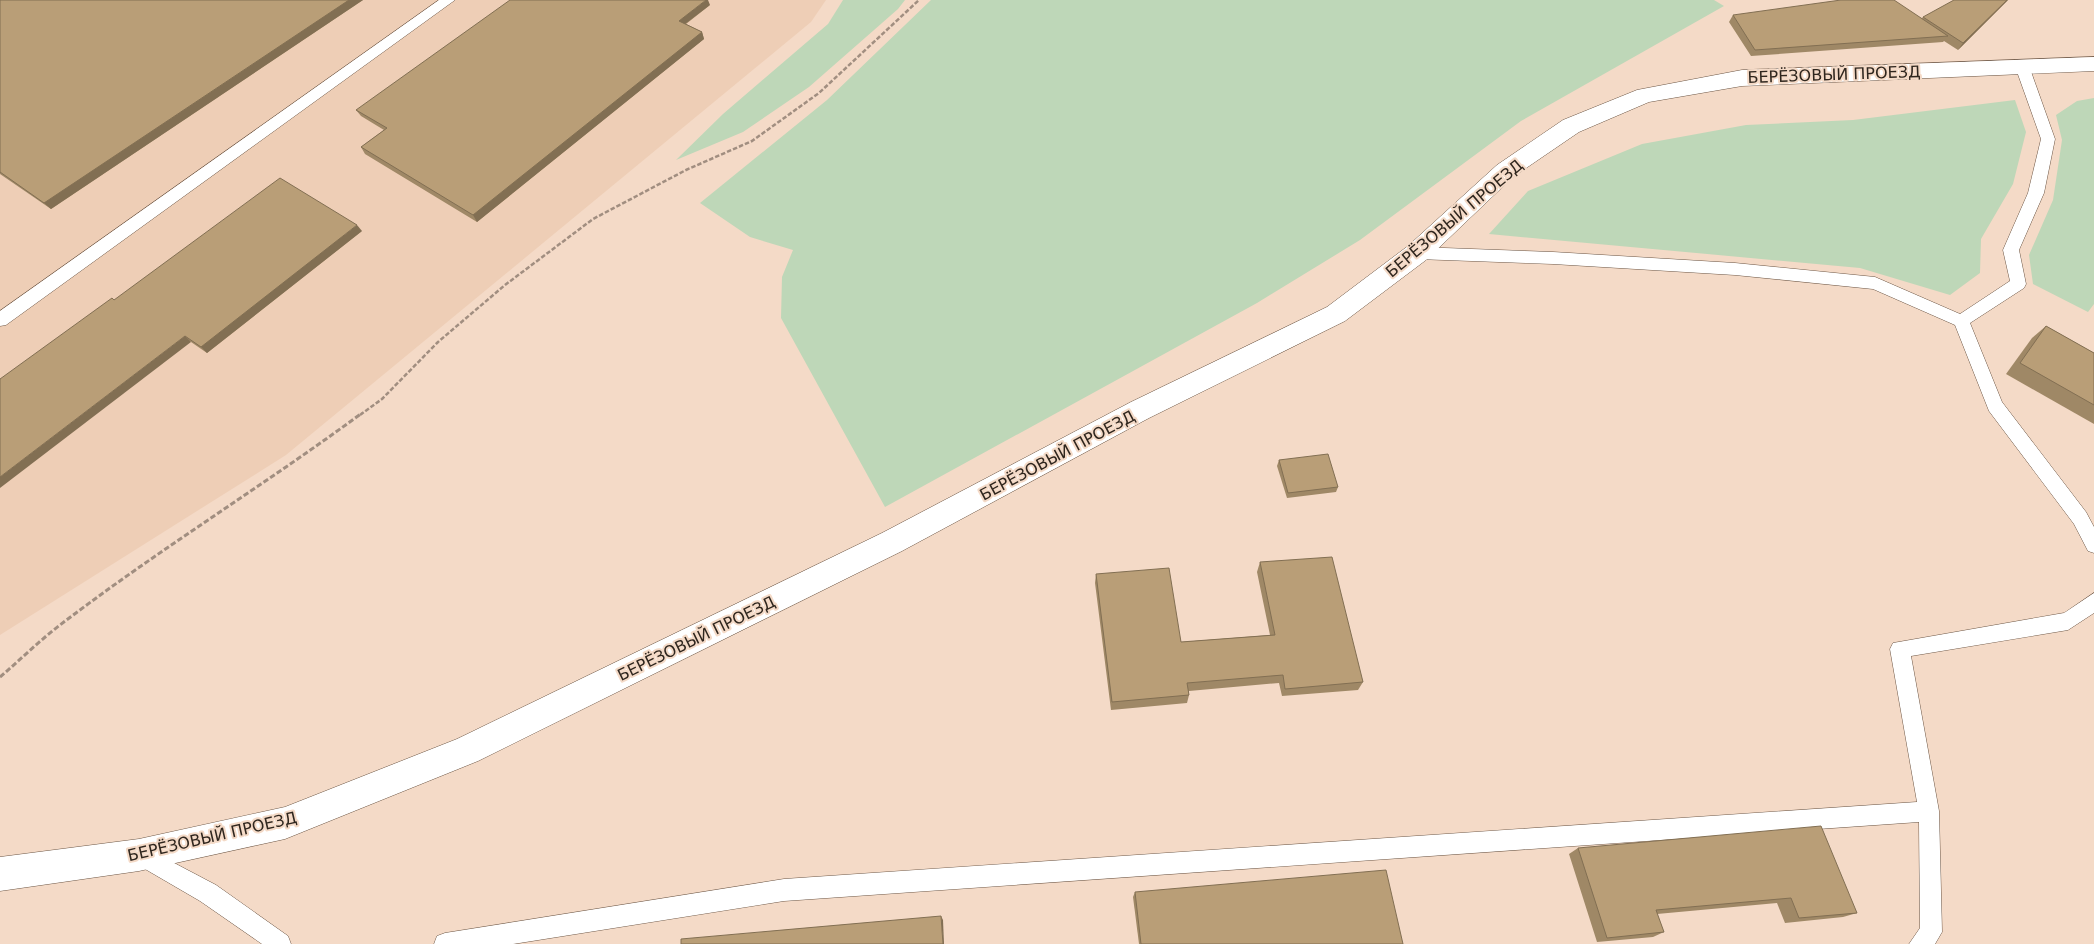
<svg xmlns="http://www.w3.org/2000/svg" width="2094" height="944" viewBox="0 0 2094 944" font-family="'DejaVu Sans',sans-serif">
<style>
.built{fill:#eeceb6}
.green{fill:#bed7b8}
.lines{fill:none;stroke-linecap:round;stroke-linejoin:round}
.service-casing{stroke:#6c5645;stroke-width:1}
.minor-casing{stroke:#6c5645;stroke-width:1}
.path-far1{stroke:#a18e80;stroke-width:2.5;stroke-dasharray:4.5 2;stroke-linecap:butt}
.path{stroke:#a18e80;stroke-width:3;stroke-dasharray:5.5 2.5;stroke-linecap:butt}
.service{fill:#fff;fill-rule:evenodd}
.minor{fill:#fff;fill-rule:evenodd}
.wall{fill:#9f8866}
.shaded-wall{fill:#826f53}
.building{fill:#b99e77;stroke:#826f53}
.labels{text-anchor:middle;stroke-width:4;stroke-linejoin:round;paint-order:stroke}
.street-label{font-size:16px;fill:#2f261e;stroke:#f4dac7}
</style>
<rect width="100%" height="100%" fill="#f4dac7"/>
<!-- built -->
<path class="built" d="M0,0H826L811,22L286,455L0,635Z"/>
<!-- green -->
<g class="green">
<path d="M843,0H905L898,9L809,87L743,132L676,160L723,114L828,24Z"/>
<path d="M931,0H1714L1724,6L1521,121L1360,240L1257,303L885,507L781,318L782,277L793,250L750,237L700,203L827,100Z"/>
<path d="M2094,98V304L2088,312L2033,284L2029,255L2053,200L2062,140L2056,115L2077,101Z"/>
<path d="M2015,100L2026,132L2013,184L1981,239L1980,273L1950,295L1860,268L1489,234L1528,191L1642,144L1746,125L1853,120Z"/>
</g>
<g class="lines">
<defs>
<g id="service">
<path d="M439,0H455L6,325L0,326V311Z"/>
<path d="M2022,61L2029,66L2055,139L2044,193L2019,250L2026,284L2024,288L1970,323L2002,402L2086,512L2094,527V553L2088,551L2074,524L1989,411L1955,325L1873,289L1735,275L1553,264L1417,259L1412,257L1409,253L1412,249L1417,247L1553,252L1735,263L1875,277L1960,314L2010,281L2003,250L2028,193L2041,139L2015,66Z"/>
<path d="M2094,593V613L2068,630L1911,656L1939,811L1942,932L1935,944H1909L1920,928L1919,822L784,901L513,944H434L437,936L445,933L784,879L1917,802L1890,649L1893,643L2064,613Z"/>
<path d="M140,845L216,885L288,936L291,944H262L200,901L133,862L130,855L133,848Z"/>
</g>
<path id="minor" d="M2094,57V71L1742,86L1649,102L1579,132L1513,177L1426,260L1345,321L1149,418L902,551L478,761L285,839L139,871L0,891V857L139,839L285,807L457,739L882,533L1131,402L1327,307L1408,246L1497,165L1563,120L1637,90L1742,70Z"/>
</defs>
<!-- service casing -->
<use href="#service" class="service-casing"/>
<!-- minor casing -->
<use href="#minor" class="minor-casing"/>
<!-- path-far1 -->
<path class="path-far1" d="M360,415L382,399L438,342L505,285L593,219L686,170L752,141L819,93L919,0"/>
<!-- path -->
<path class="path" d="M0,677C20,660 39,641 60,625C158,550 263,486 362,413"/>
<!-- service -->
<use href="#service" class="service"/>
<!-- minor -->
<use href="#minor" class="minor"/>
</g>
<!-- wall -->
<g class="wall">
<path d="M0,0H363L51,209L0,174Z"/>
<path d="M2008,0L1958,50L1944,41L1943,42L1751,56L1729,22L1733,15L1922,18L1923,17Z"/>
<path d="M710,5L686,24L702,32L704,39L477,222L365,154L361,147L384,130L361,116L356,110Z"/>
<path d="M362,231L207,353L191,342L114,300Z"/>
<path d="M2046,326L2094,353V424L2006,374L2032,338Z"/>
<path d="M1279,460L1338,487L1336,492L1287,498L1277,466Z"/>
<path d="M1260,562L1363,682L1358,690L1282,696L1279,683L1189,691V695L1187,703L1111,710L1095,583L1096,574L1181,642L1270,635L1257,572Z"/>
<path d="M1578,848L1857,913L1843,917L1785,923L1777,903L1657,914L1664,932L1653,937L1597,942L1569,854Z"/>
<path d="M1135,892L1403,944H1139L1133,897Z"/>
</g>
<!-- shaded-wall -->
<g class="shaded-wall">
<path d="M349,0H363L51,209L44,203Z"/>
<path d="M706,0H708L710,5L681,27L679,21Z"/>
<path d="M2007,0H2008L1958,50L1963,43Z"/>
<path d="M702,32L704,39L477,222L473,215Z"/>
<path d="M357,225L362,231L207,353L201,347Z"/>
<path d="M185,336L191,342L0,488V477Z"/>
<path d="M941,916L943,920L944,944H943Z"/>
</g>
<!-- building -->
<g class="building">
<path d="M0,0H349L44,203L0,172Z"/>
<path d="M510,0H706L679,21L702,32L473,215L361,147L387,128L356,110Z"/>
<path d="M1841,0H1894L1948,36L1755,50L1733,15Z"/>
<path d="M1954,0H2007L1963,43L1923,17Z"/>
<path d="M280,178L357,225L201,347L185,336L0,477V379L112,298L114,300Z"/>
<path d="M2046,326L2094,353V405L2020,363Z"/>
<path d="M1328,454L1338,487L1288,493L1279,460Z"/>
<path d="M1332,557L1363,682L1285,689L1283,675L1187,683L1189,695L1112,702L1096,574L1169,568L1181,642L1275,635L1260,562Z"/>
<path d="M1821,826L1857,913L1799,918L1791,898L1656,910L1664,932L1607,938L1578,848Z"/>
<path d="M1386,870L1403,944H1141L1135,892Z"/>
<path d="M941,916L943,944H681V939Z"/>
</g>
<g class="labels">
<!-- street labels -->
<g class="street-label">
<text transform="translate(1834 74) rotate(-2)" y="6">БЕРЁЗОВЫЙ ПРОЕЗД</text>
<text transform="translate(1454 218) rotate(-40)" y="6">БЕРЁЗОВЫЙ ПРОЕЗД</text>
<text transform="translate(1057 455) rotate(-28)" y="6">БЕРЁЗОВЫЙ ПРОЕЗД</text>
<text transform="translate(696 638) rotate(-26)" y="6">БЕРЁЗОВЫЙ ПРОЕЗД</text>
<text transform="translate(212 836) rotate(-13)" y="6">БЕРЁЗОВЫЙ ПРОЕЗД</text>
</g>
</g>
</svg>
